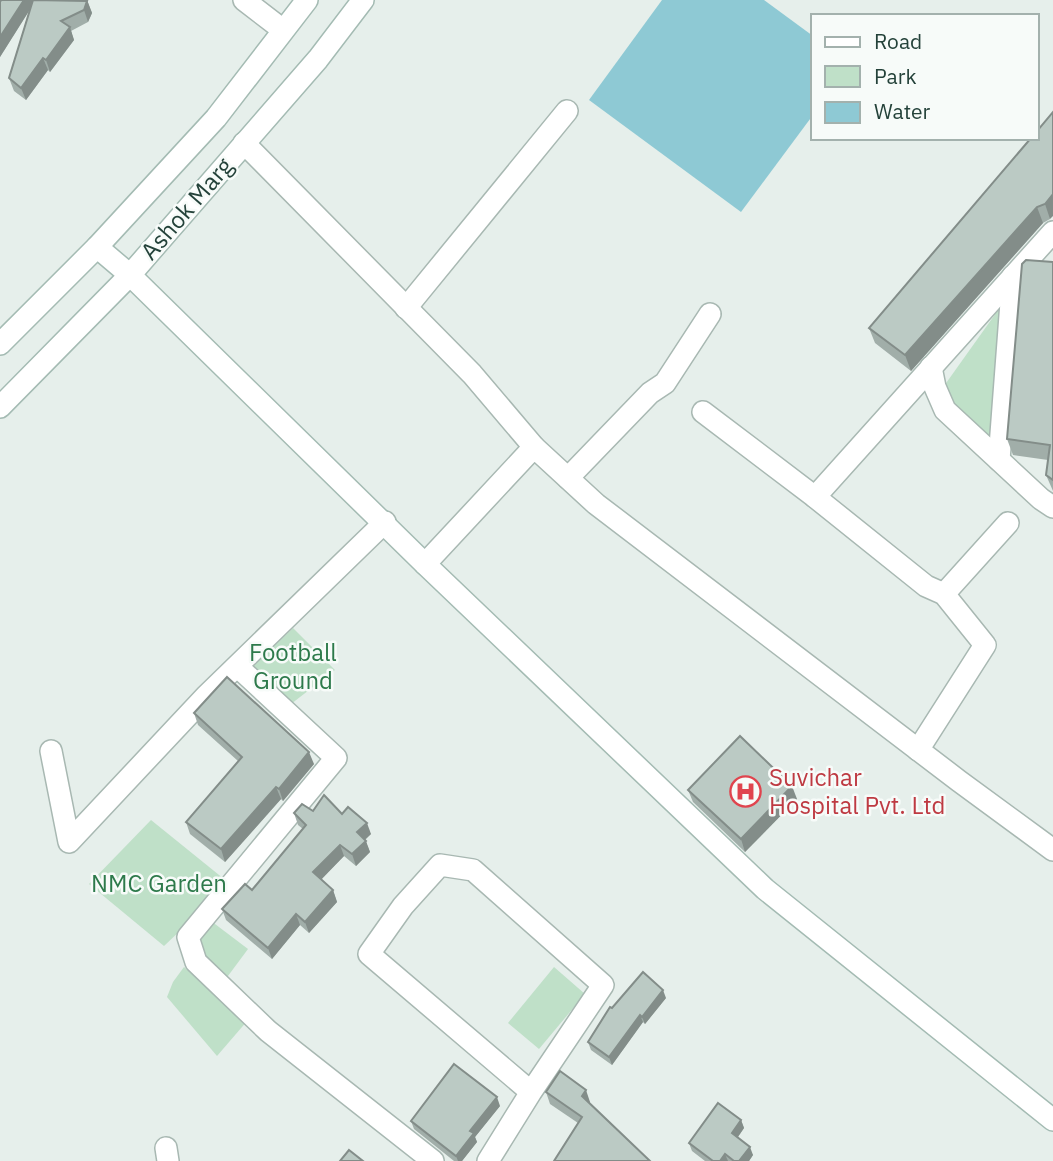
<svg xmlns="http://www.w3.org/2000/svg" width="1053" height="1161" viewBox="0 0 1053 1161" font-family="'IBM Plex Sans',sans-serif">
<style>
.green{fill:#bfe0c8}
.water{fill:#8ec9d4}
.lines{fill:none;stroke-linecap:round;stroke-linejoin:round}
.street-casing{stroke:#a8b8b2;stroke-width:24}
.secondary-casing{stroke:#a4bbb3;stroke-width:24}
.street{stroke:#fff;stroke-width:21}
.secondary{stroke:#fff;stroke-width:21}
.wall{fill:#a1aea9}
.shaded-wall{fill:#838d89}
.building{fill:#bbcac4;stroke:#838d89;stroke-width:2}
.labels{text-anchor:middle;stroke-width:5;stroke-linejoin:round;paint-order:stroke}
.street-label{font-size:24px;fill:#24423a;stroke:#f7fbf9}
.park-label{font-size:24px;fill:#2d7a4b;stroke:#f7fbf9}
.health-label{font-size:24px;fill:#be3a42;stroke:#f7fbf9;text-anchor:start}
</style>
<rect width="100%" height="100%" fill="#e6efeb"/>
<!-- green -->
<g class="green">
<path d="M1006,299L990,449L944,399V386Z"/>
<path d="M293,628L335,670L291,704L250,669Z"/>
<path d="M151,820L224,879L183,928L164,946L89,884Z"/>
<path d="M211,921L248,949L225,980L202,959L199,939Z"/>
<path d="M184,967L248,1020L217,1056L167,997L173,982Z"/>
<path d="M554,967L585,994L539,1049L508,1023Z"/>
</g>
<!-- water -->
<path class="water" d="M662,0H764L813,36V115L741,212L589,100Z"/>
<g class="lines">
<defs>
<g id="street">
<path d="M244,0L283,30"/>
<path d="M244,143L472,374L534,447"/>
<path d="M406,308L567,111"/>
<path d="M931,367L935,387L945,410L1041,499L1053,507"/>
<path d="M703,412L815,497L926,586L944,594L985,645L918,750"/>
<path d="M999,460L1013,276"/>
<path d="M568,478L650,393L665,383L710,314"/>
<path d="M815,497L1053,232"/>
<path d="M425,564L534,447L596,504L959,781L1053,850"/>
<path d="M944,594L1008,523"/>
<path d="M238,667L336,758L188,937L196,962L268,1031L433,1161"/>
<path d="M51,751L69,842L207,695L385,522"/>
<path d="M166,1148L168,1161"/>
<path d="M488,1161L531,1092L603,985L473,870L440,865L403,906L369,954L531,1092"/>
</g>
<g id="secondary">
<path d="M97,247L130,275L425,564L765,889L1053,1120"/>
<path d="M0,344L97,247L216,118L307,0"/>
<path d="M0,407L130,275L318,59L363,0"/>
</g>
</defs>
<!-- street casing -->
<use href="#street" class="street-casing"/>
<!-- secondary casing -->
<use href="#secondary" class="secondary-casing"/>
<!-- street -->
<use href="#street" class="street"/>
<!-- secondary -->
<use href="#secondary" class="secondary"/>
</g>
<!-- wall -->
<g class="wall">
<path d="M87,0L92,13L88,22L71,31L74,40L50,72L48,70L26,100L14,91L9,78L29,11L0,57V2Z"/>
<path d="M1053,112L1050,219L1043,223L911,371L875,343L869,328Z"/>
<path d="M1053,262V491L1046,475L1048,460L1013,455L1007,439Z"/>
<path d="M194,713L314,764L283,801L281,799L225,862L190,834L186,822L238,761L198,725Z"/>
<path d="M688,790L797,799L745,852L693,802Z"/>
<path d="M313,811L342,814L371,834L365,840L370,852L356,866L344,856L321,879L333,890L337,902L309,933L300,925L272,959L226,920L222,909L252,890L303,829L298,825L294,813Z"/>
<path d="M666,998L645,1024L643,1022L612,1065L591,1050L588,1042L612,1008Z"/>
<path d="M546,1092L590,1102L578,1123L550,1104Z"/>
<path d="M500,1106L475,1137L477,1142L462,1161H454L414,1129L411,1121Z"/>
<path d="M741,1120L744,1128L738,1137L753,1155L749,1161H705L692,1151L689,1143Z"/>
</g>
<!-- shaded-wall -->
<g class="shaded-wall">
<path d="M24,0H33L34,3L0,57V37Z"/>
<path d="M87,0L92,13L88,22L84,10Z"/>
<path d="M70,27L74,40L50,72L46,60Z"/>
<path d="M43,58L48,70L26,100L21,88Z"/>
<path d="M1053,194V216L1050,219L1045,204Z"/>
<path d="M1037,207L1043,223L911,371L905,355Z"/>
<path d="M309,752L314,764L283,801L279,789Z"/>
<path d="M792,786L797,799L745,852L741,839Z"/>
<path d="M276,787L281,799L225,862L221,849Z"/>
<path d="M367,823L371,834L361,843L357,832Z"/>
<path d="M366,841L370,852L356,866L352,854Z"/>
<path d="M340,845L344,856L318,883L313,872Z"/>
<path d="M333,890L337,902L309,933L305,922Z"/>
<path d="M296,914L300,925L272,959L268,948Z"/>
<path d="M663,990L666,998L645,1024L642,1017Z"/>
<path d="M640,1015L643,1022L612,1065L609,1057Z"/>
<path d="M586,1090L590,1102L586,1108L582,1096Z"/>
<path d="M497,1097L500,1106L475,1137L477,1142L462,1161H458L456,1156L470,1131Z"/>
<path d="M741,1120L744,1128L735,1141L732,1133Z"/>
<path d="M750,1147L753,1155L749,1161H739Z"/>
<path d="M725,1154L728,1161H720Z"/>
</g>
<!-- building -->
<g class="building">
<path d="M1,0H24L0,37V2Z"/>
<path d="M33,0L87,1L84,10L61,21L70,27L46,60L43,58L21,88L9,78Z"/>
<path d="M1053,112V194L1045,204L1037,207L905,355L869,328L1031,138H1037V131Z"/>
<path d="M1026,260L1053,262V480L1046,475L1050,445L1007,439L1022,264Z"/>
<path d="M227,677L309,752L279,789L276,787L221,849L186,822L242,757L194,713Z"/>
<path d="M740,736L792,786L741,839L688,790Z"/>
<path d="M324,795L342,814L348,807L367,823L357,832L366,841L352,854L340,845L313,872L333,890L305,922L296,914L268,948L222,909L245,884L252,890L306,825L294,813L302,804L313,811Z"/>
<path d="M643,972L663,990L642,1017L640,1015L609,1057L588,1042L610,1007L612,1008Z"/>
<path d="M454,1064L497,1097L470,1131L474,1133L456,1156L411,1121Z"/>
<path d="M560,1071L586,1090L582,1096L650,1161H554L582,1117L546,1092Z"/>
<path d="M718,1103L741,1120L732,1133L750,1147L739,1161H734L725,1154L720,1161H713L689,1143Z"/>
<path d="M349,1150L363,1161H340Z"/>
</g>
<!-- icons -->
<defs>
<symbol id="hospital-ring" viewBox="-11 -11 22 22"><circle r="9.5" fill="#f7fbf9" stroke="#e0444e" stroke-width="1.5"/><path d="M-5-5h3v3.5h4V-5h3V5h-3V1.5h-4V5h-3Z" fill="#e0444e"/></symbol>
</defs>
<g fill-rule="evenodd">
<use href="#hospital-ring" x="728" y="774" width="35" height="35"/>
</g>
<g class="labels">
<!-- street labels -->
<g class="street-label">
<text transform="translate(187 209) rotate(-49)" y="8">Ashok Marg</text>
</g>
<!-- park labels -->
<g class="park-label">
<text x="293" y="661">Football<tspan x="293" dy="28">Ground</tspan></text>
<text x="159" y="892">NMC Garden</text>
</g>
<!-- health labels -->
<g class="health-label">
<text x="769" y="786">Suvichar<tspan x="769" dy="28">Hospital Pvt. Ltd</tspan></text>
</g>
</g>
<!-- legend -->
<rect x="811" y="14" width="228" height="126" fill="#f7fbf9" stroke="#a3b1ad" stroke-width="2"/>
<rect x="825" y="37" width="35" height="10" fill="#ffffff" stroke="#a3b1ad" stroke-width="2"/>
<text x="874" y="49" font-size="21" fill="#24423a">Road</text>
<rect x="825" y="66" width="35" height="21" fill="#bfe0c8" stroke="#a3b1ad" stroke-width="2"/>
<text x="874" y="84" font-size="21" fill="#24423a">Park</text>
<rect x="825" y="102" width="35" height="21" fill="#8ec9d4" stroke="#a3b1ad" stroke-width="2"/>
<text x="874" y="119" font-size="21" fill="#24423a">Water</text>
</svg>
